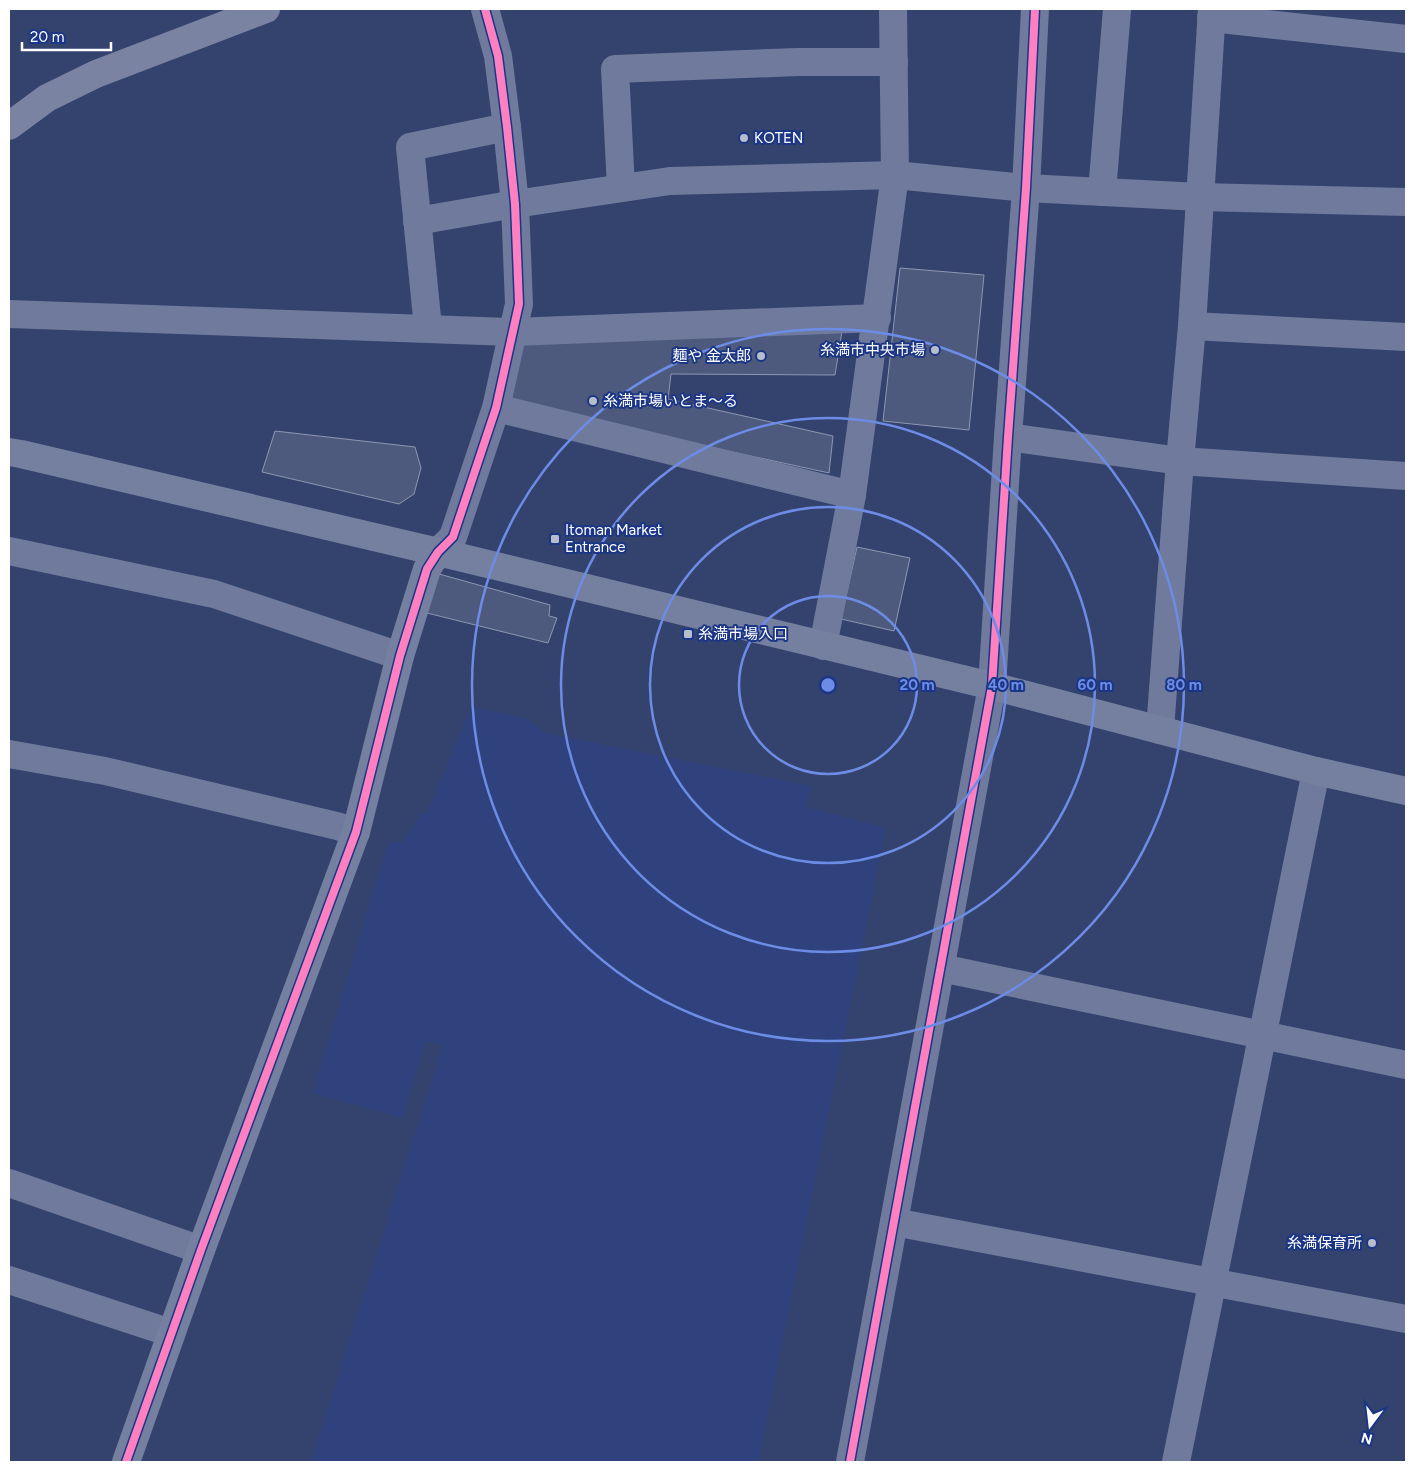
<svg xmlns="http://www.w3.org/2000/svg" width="1415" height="1471" viewBox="0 0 1415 1471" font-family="Figtree,'Noto Sans JP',sans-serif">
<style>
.water{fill:#2f427d}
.building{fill:#4e5a7d;stroke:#8e97b2}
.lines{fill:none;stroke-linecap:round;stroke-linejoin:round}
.street{stroke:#707a9c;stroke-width:28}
.secondary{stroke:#757f9f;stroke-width:28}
.primary{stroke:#7a83a1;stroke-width:28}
.cycleway-casing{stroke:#1b3686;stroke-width:11}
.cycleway{stroke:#ff80c0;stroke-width:8}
.ring{fill:none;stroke:#6c8ce6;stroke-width:2.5}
.poi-dot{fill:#b8bdcc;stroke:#1b3686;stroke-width:2}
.labels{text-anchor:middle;stroke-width:4;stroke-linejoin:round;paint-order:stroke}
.poi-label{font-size:15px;fill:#fff;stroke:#1b3686;text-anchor:start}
.centre{fill:#6c8ce6;stroke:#1b3686;stroke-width:2.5}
.ring-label{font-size:15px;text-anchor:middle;font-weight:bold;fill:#6c8ce6;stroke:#1b3686;stroke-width:4;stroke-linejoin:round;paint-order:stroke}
</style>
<rect width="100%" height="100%" fill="#34426e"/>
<!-- water -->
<path class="water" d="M471,706L528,719L545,733L811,786L806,807L886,828L758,1462H311L443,1045L426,1041L402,1118L313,1093L388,843L403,842L421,813L427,814Z"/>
<!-- building -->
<g class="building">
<path d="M900,268L984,275L969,430L883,421Z"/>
<path d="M842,331L835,375L671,374L668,399L833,436L829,473L507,403L522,343Z"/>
<path d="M275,431L415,447L421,468L414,494L399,504L262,472Z"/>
<path d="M857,547L910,558L894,631L841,619Z"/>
<path d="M432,572L550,605L549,616L557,618L548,643L423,612Z"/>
</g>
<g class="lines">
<!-- street -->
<g class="street">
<path d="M1211,18L1406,39"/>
<path d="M621,188L615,69L798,62H894"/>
<path d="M1102,192L1117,9"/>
<path d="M417,221L515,204L670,181L895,175L1026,188L1200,197L1406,202"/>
<path d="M9,314L513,332L877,318"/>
<path d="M1192,326L1406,337"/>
<path d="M428,328L410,147L507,127"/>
<path d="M496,408L852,495"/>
<path d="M1008,437L1180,461L1406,476"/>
<path d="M9,551L214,594L400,656"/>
<path d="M438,552L453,537L496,408L519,304L515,204L507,127L498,56L485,9"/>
<path d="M823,646L852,495L895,175L893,9"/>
<path d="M1160,730L1180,461L1192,326L1212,9"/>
<path d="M9,754L105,771L337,826L356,832"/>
<path d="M941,968L1406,1065"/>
<path d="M9,1183L201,1250"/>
<path d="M894,1222L1406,1319"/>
<path d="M9,1280L171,1333"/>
<path d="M850,1462L992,686L1008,437L1026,188L1035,9"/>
<path d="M1176,1462L1316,771"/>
</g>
<!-- secondary -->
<g class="secondary">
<path d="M9,452L21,454L438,552L992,686L1316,771L1406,791"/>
<path d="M126,1462L201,1250L356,832L400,656L427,569L438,552"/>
</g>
<!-- primary -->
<path class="primary" d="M9,126L47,98L96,74L266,9"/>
<defs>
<g id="cycleway">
<path d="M126,1462L201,1250L356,832L400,656L427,569L438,552L453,537L496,408L519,304L515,204L507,127L498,56L485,9"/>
<path d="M850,1462L992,686L1008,437L1026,188L1035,9"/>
</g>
</defs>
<!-- cycleway casing -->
<use href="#cycleway" class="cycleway-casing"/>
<!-- cycleway -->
<use href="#cycleway" class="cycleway"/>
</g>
<!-- distance rings -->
<g class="ring">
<circle cx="828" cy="685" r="89"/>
<circle cx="828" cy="685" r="178"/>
<circle cx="828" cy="685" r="267"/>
<circle cx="828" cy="685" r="356"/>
</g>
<!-- markers -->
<g class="poi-dot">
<circle cx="744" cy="138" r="5"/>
<circle cx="935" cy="350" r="5"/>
<circle cx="761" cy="356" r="5"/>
<circle cx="593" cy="401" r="5"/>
<rect x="550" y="534" width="10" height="10" rx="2.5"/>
<rect x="683" y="629" width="10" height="10" rx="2.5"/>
<circle cx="1372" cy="1243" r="5"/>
</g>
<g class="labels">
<!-- poi labels -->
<g class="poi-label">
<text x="754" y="143">KOTEN</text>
<text x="925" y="355" text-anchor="end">糸満市中央市場</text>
<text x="751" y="361" text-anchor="end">麺や 金太郎</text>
<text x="603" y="406">糸満市場いとま～る</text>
<text x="565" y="535">Itoman Market<tspan x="565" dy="17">Entrance</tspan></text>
<text x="698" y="639">糸満市場入口</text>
<text x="1362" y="1248" text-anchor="end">糸満保育所</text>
</g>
</g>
<circle cx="828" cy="685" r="8" class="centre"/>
<g class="ring-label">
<text x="917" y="690">20 m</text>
<text x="1006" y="690">40 m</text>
<text x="1095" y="690">60 m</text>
<text x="1184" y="690">80 m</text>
</g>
<!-- border -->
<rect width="1415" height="1471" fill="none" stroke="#ffffff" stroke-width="20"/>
<!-- north arrow -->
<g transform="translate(1370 1426) rotate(195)" stroke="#1b3686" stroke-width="4" paint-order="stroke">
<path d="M0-4L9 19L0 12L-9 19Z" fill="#ffffff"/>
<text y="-8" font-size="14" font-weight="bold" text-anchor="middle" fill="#ffffff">N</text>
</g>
<!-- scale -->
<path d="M22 42v8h89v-8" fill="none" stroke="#ffffff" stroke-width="2.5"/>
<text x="30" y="42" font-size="15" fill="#ffffff" stroke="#1b3686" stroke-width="4" paint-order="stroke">20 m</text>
</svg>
